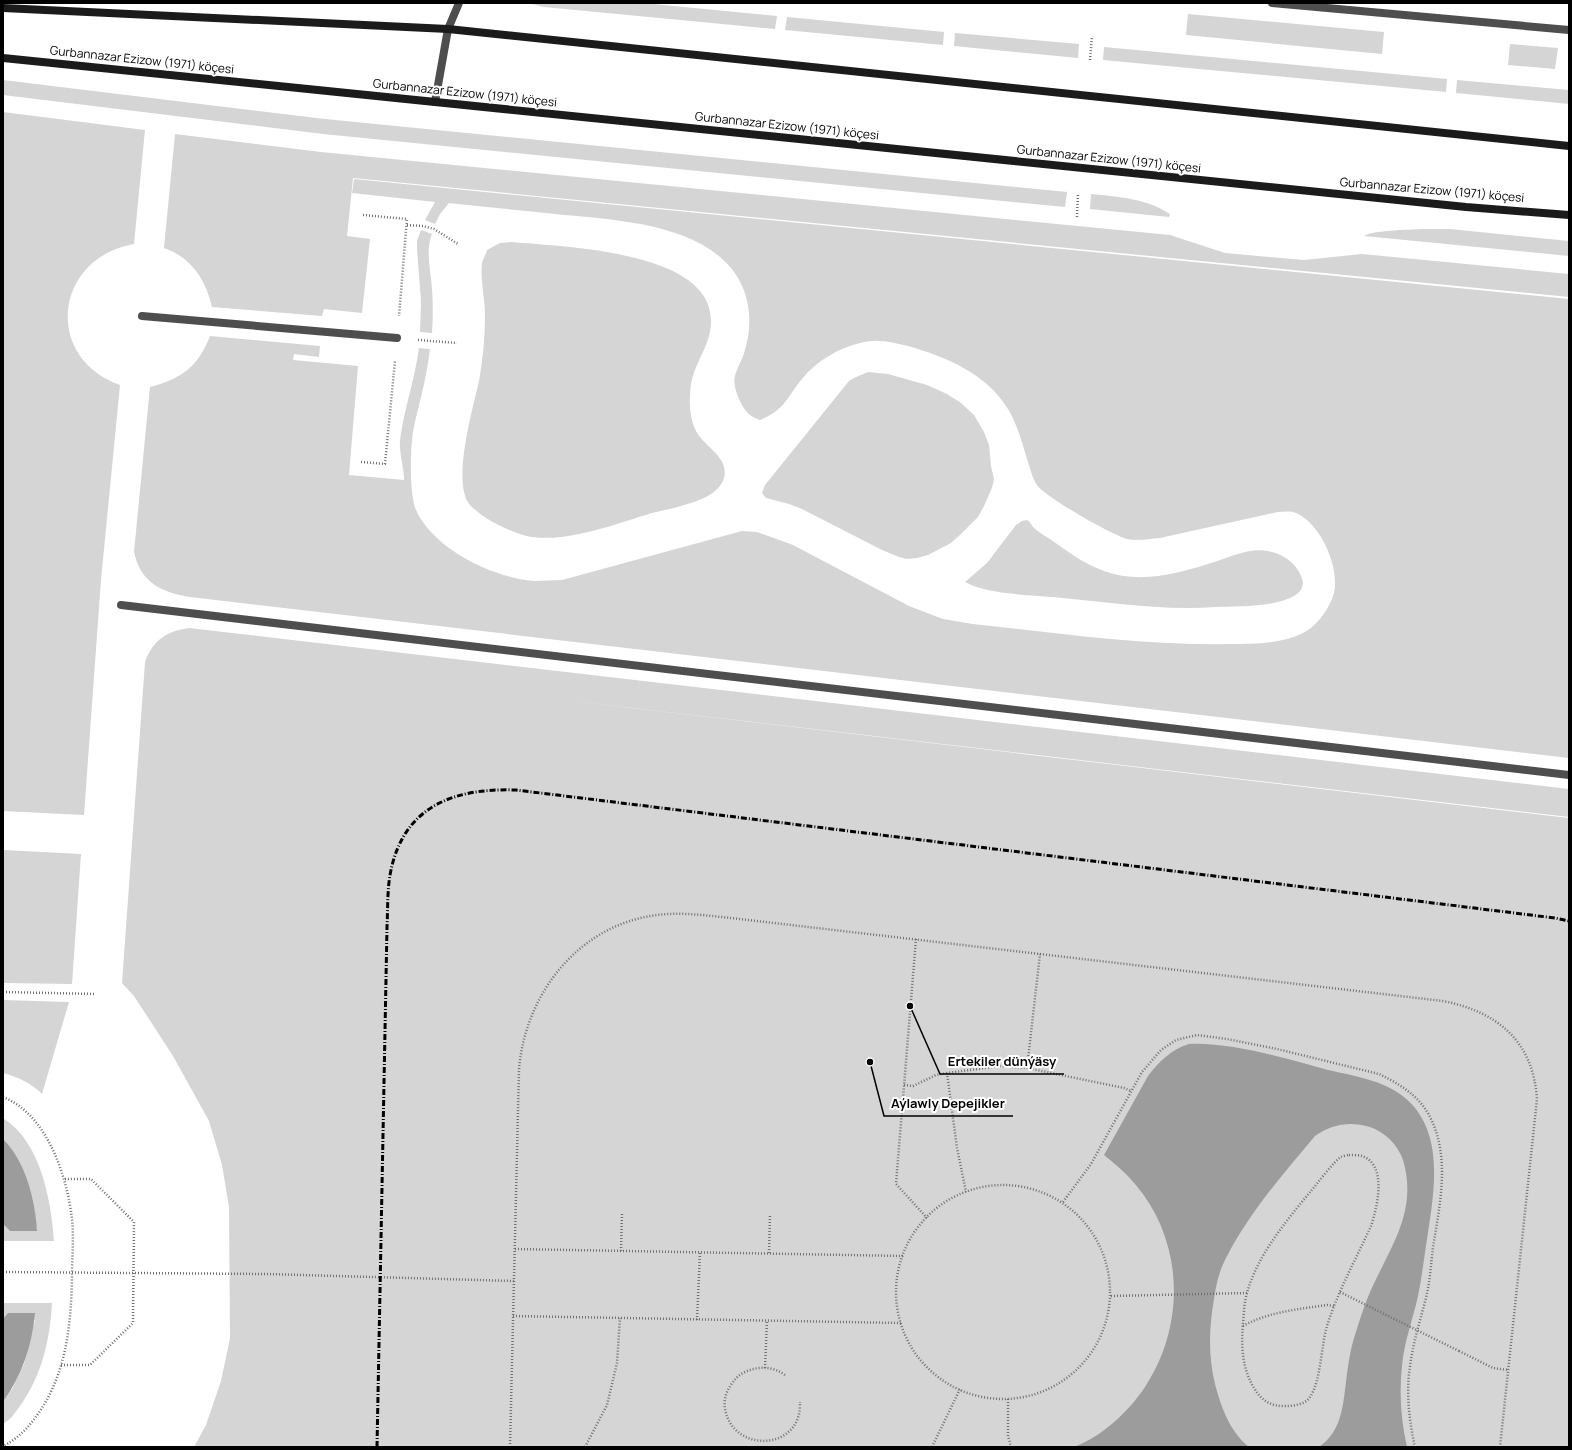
<svg xmlns="http://www.w3.org/2000/svg" width="1572" height="1450" viewBox="0 0 1572 1450" font-family="Manrope,sans-serif">
<style>
.green{fill:#d5d5d5}
.water{fill:#9c9c9c}
.lines{fill:none;stroke-linecap:round;stroke-linejoin:round}
.path{stroke:#707070;stroke-width:2.5;stroke-dasharray:1 2;stroke-linecap:butt}
.lane{stroke:#4e4e4e;stroke-width:8}
.street{stroke:#4e4e4e;stroke-width:8}
.secondary{stroke:#1b1b1b;stroke-width:8}
.rail{stroke:#000;stroke-width:3;stroke-dasharray:6 2 1 2;stroke-linecap:butt}
.path-bridge{stroke:#707070;stroke-width:2.5;stroke-dasharray:1 2;stroke-linecap:butt}
.labels{text-anchor:middle;stroke-width:4;stroke-linejoin:round;paint-order:stroke}
.street-label{font-size:12px;fill:#000;stroke:#fff}
.leader{fill:none;stroke:#000;stroke-width:1.5}
.callout-dot{fill:#000;stroke:#fff;stroke-width:1.5}
.callout-label{font-size:13px;text-anchor:middle;font-weight:bold;fill:#000;stroke:#fff;stroke-width:4;stroke-linejoin:round;paint-order:stroke}
</style>
<rect width="100%" height="100%" fill="#fff"/>
<!-- green -->
<g class="green">
<path d="M528,3H643L777,16L775,29L544,7Z"/>
<path d="M1188,14L1384,32L1382,54L1186,35Z"/>
<path d="M787,17L944,32L943,45L785,30Z"/>
<path d="M955,33L1079,44L1078,58L954,46Z"/>
<path d="M1510,44L1558,48L1555,69L1508,65Z"/>
<path d="M1104,47L1447,79L1446,92L1103,60Z"/>
<path d="M3,80L325,119L1067,192L1065,207L323,134L3,95Z"/>
<path d="M1457,80L1569,90V104L1456,93Z"/>
<path d="M3,112L145,130L134,244C54,258 43,358 120,385L101,580L84,815L3,811Z"/>
<path d="M175,134L321,152L1170,235L1225,253L1304,260L1362,254L1569,274V297L353,178L347,236L370,239L362,313L324,309L322,316L212,307C206,280 191,257 164,248Z"/>
<path d="M354,179L1569,299V758L190,597C161,592 141,583 134,552L150,387C181,379 198,367 210,336L320,346L319,357L294,354L293,360L358,366L349,475L404,480C404,467 399,454 400,440C404,409 415,379 419,348L430,349C428,365 425,381 421,397C418,411 413,426 412,441C410,458 410,496 416,510C434,550 494,578 535,581C543,581 553,580 562,580L742,531L757,532L793,545L909,606L943,619L973,624C1058,633 1144,646 1229,644C1252,644 1279,644 1301,634C1315,628 1328,611 1333,596C1342,570 1320,520 1293,512C1288,511 1283,512 1278,512L1160,538C1149,539 1137,541 1127,539C1112,535 1045,497 1037,485C1032,477 1030,468 1027,459C1022,442 1017,424 1008,409C986,373 946,357 908,346C892,342 877,338 860,343C839,348 816,361 802,379C787,397 785,410 760,420C755,418 750,416 747,412C740,404 732,386 735,376C737,367 743,359 745,350C755,316 748,280 720,257C680,222 605,219 555,214C519,210 484,207 449,203L440,214L435,224L425,220L435,202L352,193Z"/>
<path d="M1091,194C1119,197 1146,198 1170,214L1169,217L1090,209Z"/>
<path d="M1422,229H1450L1569,241V256L1364,236C1373,230 1409,230 1422,229Z"/>
<path d="M421,230L432,234C425,251 431,271 432,289C433,304 433,318 432,333L420,332L421,301L417,249V241Z"/>
<path d="M512,242C562,247 713,250 711,322C711,344 695,362 691,384C689,399 689,417 696,431C705,448 732,458 723,481C719,489 713,493 706,497C689,505 670,509 652,513C615,524 570,542 532,537C513,534 483,519 470,505C451,484 473,408 479,381C483,359 485,337 485,315C485,298 480,280 482,263C483,259 486,254 487,250L500,243Z"/>
<path d="M868,372L888,374L927,385L947,394L961,403L974,415L984,432L989,445L991,466L994,479L992,488L984,506L978,517L961,534L951,543L928,555L917,558L907,559L899,557L882,550L802,509L789,504L766,498L762,493L765,485L849,381L854,378Z"/>
<path d="M1027,520C1030,522 1031,524 1033,527C1038,532 1044,535 1050,539C1067,551 1084,564 1104,571C1139,584 1177,574 1211,563C1232,557 1251,546 1272,552C1284,555 1295,563 1300,574C1319,609 1234,606 1216,607C1161,611 1108,602 1053,597C1029,595 986,594 965,582L987,563L1016,525L1022,521Z"/>
<path d="M189,628L1569,789V817L401,681L1569,818V1447H194L206,1425L221,1381L230,1338L229,1207L222,1165L209,1121L173,1056L134,996L122,983L145,662C153,640 167,631 189,628Z"/>
<path d="M3,850L81,854L72,984L3,983Z"/>
<path d="M3,1000L69,1002L42,1094C31,1083 18,1077 3,1073Z"/>
<path d="M3,1118C41,1142 51,1200 54,1241H3V1224L10,1231H37L34,1208L26,1179L15,1155L3,1139Z"/>
<path d="M3,1303H52C50,1340 42,1375 20,1406C15,1413 10,1420 3,1424V1402L12,1389L24,1364L35,1320L3,1319Z"/>
</g>
<!-- water -->
<g class="water">
<path d="M1189,1044C1232,1042 1287,1059 1328,1070C1354,1076 1383,1080 1404,1097C1446,1131 1434,1193 1427,1239C1424,1258 1422,1277 1418,1296C1413,1319 1404,1342 1402,1366C1399,1393 1401,1421 1407,1447H1319C1341,1432 1343,1407 1346,1382C1348,1366 1350,1350 1355,1335C1359,1322 1363,1309 1368,1297C1387,1251 1419,1214 1403,1160C1398,1145 1385,1132 1370,1127C1350,1121 1332,1124 1315,1136C1283,1174 1249,1213 1226,1258C1219,1271 1216,1285 1214,1299C1209,1328 1208,1355 1215,1384C1221,1407 1230,1432 1249,1447H1074C1103,1436 1128,1412 1145,1387C1186,1325 1184,1241 1135,1184C1126,1173 1115,1164 1104,1155L1148,1076C1159,1062 1171,1049 1189,1044Z"/>
<path d="M3,1139C26,1162 35,1200 37,1231H10L3,1224Z"/>
<path d="M8,1313H35C32,1346 22,1375 3,1402V1319Z"/>
</g>
<g class="lines">
<!-- path -->
<g class="path">
<path d="M1090,60L1092,36"/>
<path d="M363,215L407,219L399,316"/>
<path d="M1077,217L1078,193"/>
<path d="M407,225L423,226L434,229L458,244"/>
<path d="M418,340L457,343"/>
<path d="M361,462L385,464L395,361"/>
<path d="M916,939L896,1184L927,1218"/>
<path d="M3,992L96,994"/>
<path d="M1027,1068L1040,954"/>
<path d="M947,1073L957,1148L966,1192"/>
<path d="M904,1085L913,1086L936,1075L947,1073L1000,1066L1027,1068L1124,1088L1131,1091"/>
<path d="M3,1097C47,1114 67,1176 72,1219C74,1238 72,1257 72,1277C71,1327 66,1377 35,1418C27,1429 16,1440 3,1446"/>
<path d="M1349,1155C1353,1155 1358,1155 1362,1156C1388,1165 1377,1208 1371,1226C1356,1259 1338,1291 1327,1326C1321,1346 1321,1381 1310,1397C1306,1404 1294,1406 1286,1406C1271,1407 1261,1400 1254,1388C1242,1368 1241,1346 1243,1323C1244,1313 1244,1303 1247,1293C1257,1256 1286,1221 1311,1191C1317,1184 1334,1161 1341,1157C1343,1156 1347,1155 1349,1155Z"/>
<circle cx="1003" cy="1292" r="107"/>
<path d="M1063,1202L1091,1164L1142,1072L1161,1050L1176,1040L1197,1035L1227,1039L1277,1049L1379,1074C1400,1084 1421,1097 1431,1119C1450,1158 1440,1205 1433,1247C1431,1264 1430,1281 1426,1298C1420,1321 1413,1343 1410,1366C1406,1392 1409,1421 1415,1447"/>
<path d="M515,1249L903,1256"/>
<path d="M621,1251L622,1212"/>
<path d="M769,1253L770,1214"/>
<path d="M3,1272L266,1274L514,1281"/>
<path d="M1340,1292L1364,1304"/>
<path d="M1111,1296L1247,1293"/>
<path d="M513,1316L901,1323"/>
<path d="M697,1320L700,1252"/>
<path d="M1243,1326C1268,1312 1299,1309 1327,1305L1334,1306"/>
<path d="M1459,1351L1493,1368L1508,1370"/>
<path d="M61,1365H90L133,1323L134,1222L91,1179H64"/>
<path d="M765,1368L767,1321"/>
<path d="M785,1375C773,1366 758,1366 745,1372C736,1376 731,1384 727,1392C724,1399 724,1407 726,1413C736,1450 791,1450 799,1414C800,1410 800,1405 800,1402"/>
<path d="M1008,1399V1436L1011,1447"/>
<path d="M510,1447L519,1069C526,988 586,917 670,914C690,913 711,916 731,918L1443,1001C1498,1012 1533,1041 1537,1099L1500,1447"/>
<path d="M585,1447L607,1405L617,1363L620,1318"/>
<path d="M932,1447L960,1389"/>
</g>
<!-- lane -->
<g class="lane">
<path d="M1272,3L1569,30"/>
<path d="M142,316L397,338"/>
<path d="M121,605L1569,775"/>
</g>
<!-- street -->
<path class="street" d="M435,102L448,29L459,3"/>
<!-- secondary -->
<g class="secondary">
<path d="M3,8L448,29L1569,146"/>
<path d="M3,58L1466,207L1569,215"/>
</g>
<!-- rail -->
<path class="rail" d="M377,1447L387,927C388,908 387,888 391,870C405,804 457,788 516,790L1555,918L1569,921"/>
<!-- path-bridge -->
<path class="path-bridge" d="M1364,1304L1459,1351"/>
</g>
<g class="labels">
<!-- street labels -->
<g class="street-label">
<text transform="translate(142 60) rotate(6)" y="4">Gurbannazar Ezizow (1971) köçesi</text>
<text transform="translate(465 93) rotate(6)" y="4">Gurbannazar Ezizow (1971) köçesi</text>
<text transform="translate(787 126) rotate(6)" y="4">Gurbannazar Ezizow (1971) köçesi</text>
<text transform="translate(1109 159) rotate(6)" y="4">Gurbannazar Ezizow (1971) köçesi</text>
<text transform="translate(1432 190) rotate(5)" y="4">Gurbannazar Ezizow (1971) köçesi</text>
</g>
</g>
<!-- callouts -->
<path class="leader" d="M910 1006L940 1074H1064M870 1062L884 1116H1013"/>
<g class="callout-dot">
<circle cx="910" cy="1006" r="4"/>
<circle cx="870" cy="1062" r="4"/>
</g>
<g class="callout-label">
<text x="1002" y="1066">Ertekiler dünýäsy</text>
<text x="948" y="1108">Aýlawly Depejikler</text>
</g>
<!-- border -->
<rect width="1572" height="1450" fill="none" stroke="#000000" stroke-width="8"/>
</svg>
